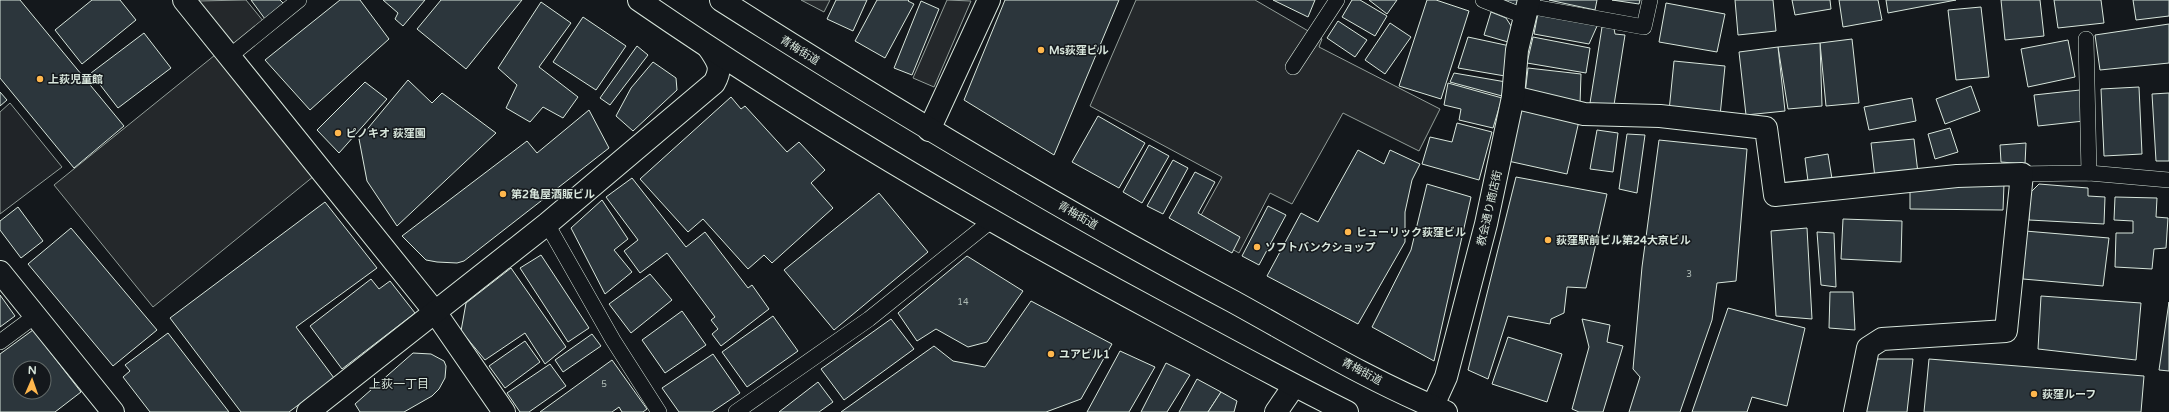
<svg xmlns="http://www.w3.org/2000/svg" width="2169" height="412" viewBox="0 0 2169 412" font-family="'Varela Round','Noto Sans JP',sans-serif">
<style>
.green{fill:#202428;stroke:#939e99}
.parking{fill:#24282b;stroke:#939e99}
.building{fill:#2c363c;stroke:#d8e6dc;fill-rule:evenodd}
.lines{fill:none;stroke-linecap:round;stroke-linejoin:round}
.lane-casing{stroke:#d8e6dc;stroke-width:16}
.street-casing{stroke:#d8e6dc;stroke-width:24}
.primary-casing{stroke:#d8e6dc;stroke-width:24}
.lane{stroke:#14181c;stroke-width:15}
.street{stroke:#14181c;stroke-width:22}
.primary{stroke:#14181c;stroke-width:22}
.poi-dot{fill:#ffb74d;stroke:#14181c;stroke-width:1.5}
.labels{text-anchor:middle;stroke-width:3;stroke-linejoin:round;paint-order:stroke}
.number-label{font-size:9px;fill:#adbab4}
.street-label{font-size:11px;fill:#d8e6dc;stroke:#14181c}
.poi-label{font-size:11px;font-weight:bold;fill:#d8e6dc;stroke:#14181c;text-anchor:start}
.neighbourhood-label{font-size:12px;fill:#d8e6dc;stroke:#14181c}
</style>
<rect width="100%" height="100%" fill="#14181c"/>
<!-- green -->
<path class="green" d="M10,103L62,167L0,214V112Z"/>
<!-- parking -->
<g class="parking">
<path d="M246,0L264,22L234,45L197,1Z"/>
<path d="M801,0H830L824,12Z"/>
<path d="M947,0L971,1L934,87L913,78Z"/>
<path d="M1136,0H1255L1322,39L1319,47L1440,109L1419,151L1343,113L1292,204L1270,193L1239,253L1194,228L1222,177L1090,106Z"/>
<path d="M215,55L314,176L153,307L54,185Z"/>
</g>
<!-- building -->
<g class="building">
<path d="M0,0H20L124,126L74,168L0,78Z"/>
<path d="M92,0H120L136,20L82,64L55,30Z"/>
<path d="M251,0H280L284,4L265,19Z"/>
<path d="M340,0H360L389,39L310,110L265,60Z"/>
<path d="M383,0H425L403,26L395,19L398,13Z"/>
<path d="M441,0H522L466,69L417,29Z"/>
<path d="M836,0H867L853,31L827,19Z"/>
<path d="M877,0H909L908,1L914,4L885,58L855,41Z"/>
<path d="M1005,0H1119L1054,155L964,100Z"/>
<path d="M1273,0H1315L1308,17Z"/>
<path d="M1352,0H1360L1387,16L1375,36L1342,17Z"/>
<path d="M1369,0H1397L1387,14Z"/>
<path d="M1427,0H1436L1469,11L1441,99L1399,86Z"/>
<path d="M1504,0H1521L1520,7Z"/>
<path d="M1549,0H1597L1595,10Z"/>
<path d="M1612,0H1640L1639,4Z"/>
<path d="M1735,0H1773L1776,31L1738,35Z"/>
<path d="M1792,0H1830L1831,9L1795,15Z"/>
<path d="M1839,0H1878L1882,20L1843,27Z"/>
<path d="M1886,0H1956L1888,13Z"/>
<path d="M2001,0H2040L2044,36L2005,40Z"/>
<path d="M2054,0H2101L2104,23L2058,28Z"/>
<path d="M2133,0H2169V16L2136,20Z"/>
<path d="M921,1L939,9L912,75L894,68Z"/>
<path d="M541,2L571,23L539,67L578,97L563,118L543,107L530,122L506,108L517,85L498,68Z"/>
<path d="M1666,3L1725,14L1717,52L1659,42Z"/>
<path d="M1981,7L1989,77L1956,80L1948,10Z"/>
<path d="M1491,12L1506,18L1515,32L1508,42L1484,35Z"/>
<path d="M1538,13L1598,24L1589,44L1534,34Z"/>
<path d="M583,17L626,46L596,90L553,62Z"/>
<path d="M1338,21L1367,40L1355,57L1327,38Z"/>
<path d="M1390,23L1411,37L1385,74L1365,60Z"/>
<path d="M2169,24V63L2100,70L2095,35Z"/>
<path d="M1602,27L1614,28L1615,34L1625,35L1614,105L1590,103Z"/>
<path d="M144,33L171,68L118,108L91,73Z"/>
<path d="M1468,37L1510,46L1505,76L1458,68Z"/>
<path d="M1533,37L1590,48L1586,73L1527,63Z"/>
<path d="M1852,39L1859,103L1826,106L1820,43Z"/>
<path d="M2068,40L2075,77L2028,87L2021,49Z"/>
<path d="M1820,43L1822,106L1788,109L1778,47Z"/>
<path d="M637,46L648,55L610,105L600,98Z"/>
<path d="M1778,47L1785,111L1746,115L1739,52Z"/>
<path d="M1674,61L1725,66L1720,116L1669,111Z"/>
<path d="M653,62L676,78L677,90L633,131L616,116L631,88Z"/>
<path d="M1528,68L1581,74L1580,104L1525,94Z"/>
<path d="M1454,73L1506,82L1502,96L1450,82Z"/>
<path d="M408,80L432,103L442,93L496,133L397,226L367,181L359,139Z"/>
<path d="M365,82L387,99L339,153L317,130Z"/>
<path d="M1448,83L1502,98L1493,128L1459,120L1461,109L1444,105Z"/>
<path d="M1971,86L1980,111L1945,124L1936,99Z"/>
<path d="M2139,87L2142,154L2104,156L2101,89Z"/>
<path d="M2080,90L2084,121L2038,126L2034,95Z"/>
<path d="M0,92L7,100L0,106Z"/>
<path d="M2169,93V161H2156L2152,94Z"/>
<path d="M731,97L741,109L745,106L787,152L799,142L825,170L811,183L833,208L772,263L764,255L748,269L703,219L688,232L640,179Z"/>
<path d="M1912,98L1916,121L1869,130L1864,107Z"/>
<path d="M1523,106L1579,121L1567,174L1508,161Z"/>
<path d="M589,110L609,148L464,261L457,263L437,262L426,260L402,236L527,141L537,153Z"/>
<path d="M1098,116L1145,143L1119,188L1072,162Z"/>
<path d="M1457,123L1492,132L1479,180L1422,164L1430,137L1452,142Z"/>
<path d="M1950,128L1958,152L1935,159L1928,134Z"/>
<path d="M1597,130L1618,133L1613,172L1590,169Z"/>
<path d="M1627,134L1645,135L1637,193L1619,189Z"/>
<path d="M1914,139L1918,173L1875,178L1871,143Z"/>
<path d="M1659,140L1747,149L1736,281L1717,283L1712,320L1680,412H1629L1640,377L1633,369L1642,267Z"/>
<path d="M2026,143L2025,164L2001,162L2000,145Z"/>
<path d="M1149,145L1169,156L1142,203L1123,192Z"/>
<path d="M1358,150L1384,164L1390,150L1420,164L1412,180L1405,212V242L1358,324L1267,276L1301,213L1318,222Z"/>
<path d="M1828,154L1833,185L1809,189L1805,158Z"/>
<path d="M1173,160L1188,168L1163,214L1147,206Z"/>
<path d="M1195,172L1215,182L1198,213L1240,237L1232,253L1169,218Z"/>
<path d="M1516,177L1607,194L1586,288L1567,287L1564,313L1551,319L1550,324L1508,316L1488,379L1468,370Z"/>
<path d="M632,178L686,247L705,232L748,288L752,285L769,309L721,346L712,334L718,329L711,320L715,317L667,253L640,273L624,251L638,240L606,197Z"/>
<path d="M1427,184L1471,197L1434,361L1372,327L1411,250Z"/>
<path d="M2004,184L2003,210L1910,209V189Z"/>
<path d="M2039,184L2088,188V196L2105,197L2104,224L2029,220V194Z"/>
<path d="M879,193L928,252L834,330L784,270Z"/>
<path d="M2115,197L2157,198L2156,217L2168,218L2166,248L2154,249L2152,269L2115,267L2116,233H2133V221L2114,220Z"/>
<path d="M602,200L628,239L614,250L632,272L605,294L571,228Z"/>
<path d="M325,202L377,268L296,327L334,378L289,412H241L170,318Z"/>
<path d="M1268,206L1286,215L1259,265L1242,256Z"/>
<path d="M18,207L43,241L21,258L0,230V221Z"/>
<path d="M1843,219L1902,221L1901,262L1841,259Z"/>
<path d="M71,228L157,330L113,366L28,264Z"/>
<path d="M1807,228L1812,319L1776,316L1771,231Z"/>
<path d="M2025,231L2109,238L2103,286L2023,279Z"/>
<path d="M1817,232L1834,233L1836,287L1821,285Z"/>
<path d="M541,255L589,328L568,342L520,268Z"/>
<path d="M967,256L1023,291L987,342L968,347L936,329L917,341L898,313Z"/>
<path d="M511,268L566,347L545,364L525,333L485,360L461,331L466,303Z"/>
<path d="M650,274L672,300L631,333L609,304Z"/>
<path d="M371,279L379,289L390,281L415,313L342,369L310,326Z"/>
<path d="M1830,292H1853L1855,330L1829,328Z"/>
<path d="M0,295L15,316L0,327Z"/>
<path d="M2041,296L2141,303L2136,360L2038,349Z"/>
<path d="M1031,301L1112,344L1081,399L1046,412H841L934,346L953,361L985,367Z"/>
<path d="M2169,302V371L2159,370Z"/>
<path d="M1728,308L1805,328L1787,406L1752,397L1747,412H1692Z"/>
<path d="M682,311L706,345L665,373L642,340Z"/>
<path d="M773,316L798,351L747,387L722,352Z"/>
<path d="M891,319L914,349L844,400L821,369Z"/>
<path d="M1582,319L1610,325L1607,342L1623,346L1603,412H1579L1572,409L1589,347Z"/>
<path d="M33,330L81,392L55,412H0V354ZM20,368H44V392H20Z"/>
<path d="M168,333L229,412H150L123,377L130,371L125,365Z"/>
<path d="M592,334L601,346L563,372L555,360Z"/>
<path d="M1508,337L1562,354L1547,402L1492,384Z"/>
<path d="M525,341L540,362L505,388L489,366Z"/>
<path d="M1120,351L1155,367L1129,412H1087Z"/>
<path d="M413,353L431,354L444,361L446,366L445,378L439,389L432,396L404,412H360L355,404Z"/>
<path d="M713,354L740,393L712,412H679L662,388Z"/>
<path d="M1877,359H1913L1907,412H1866Z"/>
<path d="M1929,359L2144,376L2141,412H1924Z"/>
<path d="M612,360L647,409L643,412H622L619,407L612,412H540Z"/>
<path d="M1166,363L1190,375L1167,412H1141Z"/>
<path d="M550,364L566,386L529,412H520L507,393Z"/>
<path d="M1197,379L1221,392L1208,412H1179Z"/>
<path d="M818,382L833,402L819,412H779Z"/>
<path d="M1221,392L1237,401L1234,412H1208Z"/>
</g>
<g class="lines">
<defs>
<g id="lane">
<path d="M1483,0L1526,17"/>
<path d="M1528,6L1644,27L1650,0"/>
<path d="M2086,39L2089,173"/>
<path d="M230,56L299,0"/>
<path d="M1293,67L1337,0"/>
<path d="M2022,174L2089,173L2169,180"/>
<path d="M547,224L613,340L659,412"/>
<path d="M0,342L35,316"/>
<path d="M736,412L869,319L991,221"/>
</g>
<g id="street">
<path d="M184,0L435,312L504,412"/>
<path d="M1513,97L1584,114L1660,116L1766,128L1775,195L1957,176L2022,174L2006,331L1882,339L1868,348L1855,412"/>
<path d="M929,130L989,0"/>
<path d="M0,272L113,412"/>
<path d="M308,412L547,224L714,83C723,67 718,62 709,48"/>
<path d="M1276,412L1294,386"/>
<path d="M1430,412L1446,377L1486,224L1513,97L1517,50L1529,0"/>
</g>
<g id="primary">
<path d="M639,0C806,115 982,218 1161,314C1223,347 1284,381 1347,412"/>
<path d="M721,0C888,106 1059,209 1234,302C1303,340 1372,382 1446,412"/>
</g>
</defs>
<!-- lane casing -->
<use href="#lane" class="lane-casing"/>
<!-- street casing -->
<use href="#street" class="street-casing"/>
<!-- primary casing -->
<use href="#primary" class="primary-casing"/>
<!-- lane -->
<use href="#lane" class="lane"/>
<!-- street -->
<use href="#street" class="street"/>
<!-- primary -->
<use href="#primary" class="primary"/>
</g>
<!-- markers -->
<g class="poi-dot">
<circle cx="1041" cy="50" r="4"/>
<circle cx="40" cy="79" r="4"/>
<circle cx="338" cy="133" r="4"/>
<circle cx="503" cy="194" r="4"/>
<circle cx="1348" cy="232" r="4"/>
<circle cx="1548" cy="240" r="4"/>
<circle cx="1257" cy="247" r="4"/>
<circle cx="1051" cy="354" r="4"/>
<circle cx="2034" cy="394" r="4"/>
</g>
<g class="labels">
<!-- number labels -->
<g class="number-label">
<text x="1689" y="277">3</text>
<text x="963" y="305">14</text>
<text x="604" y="387">5</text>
</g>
<!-- street labels -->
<g class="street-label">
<text transform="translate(800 50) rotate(32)" y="4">青梅街道</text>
<text transform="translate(1489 208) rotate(-77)" y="4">教会通り商店街</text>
<text transform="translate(1078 215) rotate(30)" y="4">青梅街道</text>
<text transform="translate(1362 371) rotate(28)" y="4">青梅街道</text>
</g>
<!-- poi labels -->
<g class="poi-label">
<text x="1049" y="54">Ms荻窪ビル</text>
<text x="48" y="83">上荻児童館</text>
<text x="346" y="137">ピノキオ 荻窪園</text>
<text x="511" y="198">第2亀屋酒販ビル</text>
<text x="1356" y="236">ヒューリック荻窪ビル</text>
<text x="1556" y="244">荻窪駅前ビル第24大京ビル</text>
<text x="1265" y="251">ソフトバンクショップ</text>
<text x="1059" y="358">ユアビル1</text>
<text x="2042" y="398">荻窪ルーフ</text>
</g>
<!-- neighbourhood labels -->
<g class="neighbourhood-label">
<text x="399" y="388">上荻一丁目</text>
</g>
</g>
<!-- north arrow -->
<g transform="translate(32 380) rotate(2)"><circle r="19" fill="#14181c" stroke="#626a69"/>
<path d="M0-3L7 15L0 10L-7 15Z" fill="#ffb74d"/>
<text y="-6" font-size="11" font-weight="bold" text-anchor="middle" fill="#d8e6dc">N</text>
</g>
</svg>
